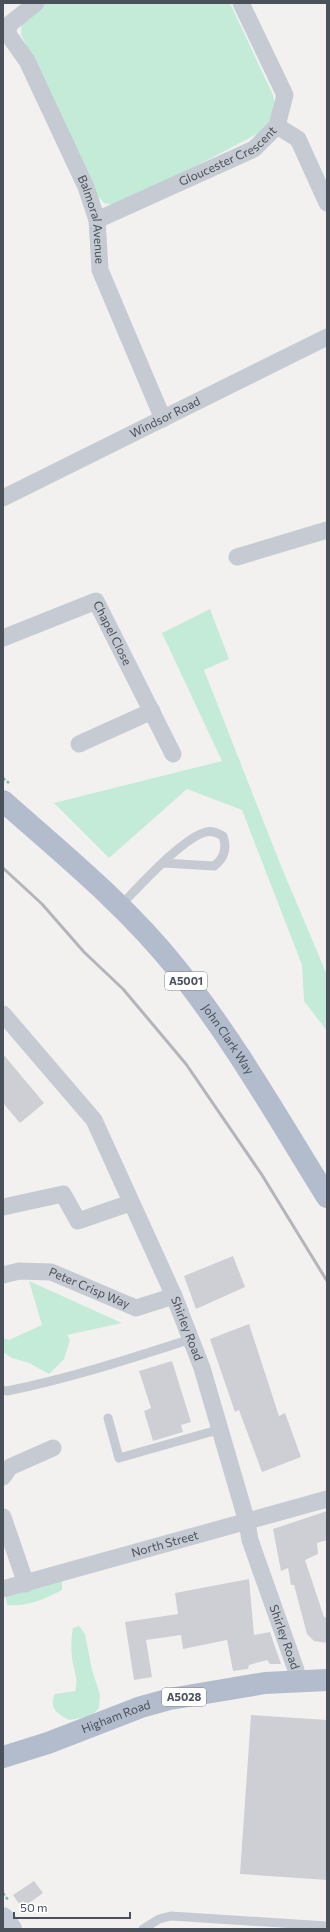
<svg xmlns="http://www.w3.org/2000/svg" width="330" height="1932" viewBox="0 0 330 1932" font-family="Commissioner,sans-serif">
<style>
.green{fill:#c4ebd8}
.building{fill:#cecfd4}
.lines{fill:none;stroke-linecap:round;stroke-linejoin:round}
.path{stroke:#80c5ad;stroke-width:2.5;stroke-dasharray:3 2;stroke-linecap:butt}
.lane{stroke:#c5cad3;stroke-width:9}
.street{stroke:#c5cad3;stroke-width:17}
.secondary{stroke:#c5cbd6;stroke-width:22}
.primary{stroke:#b3bccc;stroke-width:22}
.rail{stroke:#b3b5ba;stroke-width:3}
.labels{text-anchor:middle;stroke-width:3.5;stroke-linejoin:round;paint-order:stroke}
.shield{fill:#fff;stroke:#80858c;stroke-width:1}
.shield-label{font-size:11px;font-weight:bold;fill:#4a515b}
.street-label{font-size:12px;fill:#4a515b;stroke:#fff}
</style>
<rect width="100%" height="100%" fill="#f2f1f0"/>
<!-- green -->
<g class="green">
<path d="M46,3H230L273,95C278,115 275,121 259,133L120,206L104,203L91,188L21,34L22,18Z"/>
<path d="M210,609L229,659L204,670L279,861L327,975V1031L304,1001L302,965L242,810L187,789L109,858L54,803L222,761L162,633Z"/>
<path d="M29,1281L122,1323L67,1335L70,1340L64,1359L49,1374L29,1363L12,1358L3,1352V1338L9,1340L42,1325Z"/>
<path d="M62,1578V1590C44,1599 28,1607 7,1605L5,1591Z"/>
<path d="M79,1626L85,1634L92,1670L100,1695L99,1708L91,1716L69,1720C58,1714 48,1708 55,1694L75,1691C79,1680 73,1668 72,1657C71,1647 71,1638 73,1628Z"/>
</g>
<!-- building -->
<g class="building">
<path d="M3,1054L44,1103L20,1123L3,1103Z"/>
<path d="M233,1256L245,1287L196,1309L184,1276Z"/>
<path d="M249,1324L279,1416L285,1413L301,1457L262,1472L239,1410L235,1412L210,1339Z"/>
<path d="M172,1361L191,1422L181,1425L183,1432L153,1441L144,1411L151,1408L139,1371Z"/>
<path d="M327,1511V1540L317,1543L318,1554L305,1560L324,1617L327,1618V1643L314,1641L307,1634L294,1585H291L288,1568L281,1571L273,1529Z"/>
<path d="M249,1579L254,1635L270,1632L281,1664H270L267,1660L249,1665L248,1669L233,1671L227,1640L183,1649L181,1635L146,1640L152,1677L134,1680L125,1622L178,1614L175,1593Z"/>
<path d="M251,1715L327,1720V1880L240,1874Z"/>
<path d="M34,1881L43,1893L22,1908L13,1895Z"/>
</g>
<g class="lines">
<!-- path -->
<g class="path">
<path d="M3,778L9,783"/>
<path d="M3,1893L9,1901"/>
</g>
<!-- lane -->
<g class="lane">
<path d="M120,906C138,888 182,838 206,832C212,830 218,833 223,836C227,848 225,858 214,866L163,863"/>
<path d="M3,1390L7,1391C71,1378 129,1359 191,1339"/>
<path d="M108,1418L119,1458L221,1429"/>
<path d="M143,1929L159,1919L171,1916L327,1926"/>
</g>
<!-- street -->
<g class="street">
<path id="s1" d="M3,27L27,61L86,187L97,220L100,270L163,419"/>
<path d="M7,31L11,23L36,3"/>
<path d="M277,126L298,139L327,203"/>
<path id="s2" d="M97,220L254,149L277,126L285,95L241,3"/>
<path id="s3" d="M3,498L327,337"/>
<path d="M237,557L327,530"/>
<path id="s4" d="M3,638L96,601L173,754"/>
<path d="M79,744L152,711"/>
<path id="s5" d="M3,1014L94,1120L174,1296L202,1368L247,1522L250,1540L296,1670L297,1680"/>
<path d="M3,1207L63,1194L78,1221L130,1203"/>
<path id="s6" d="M3,1275L19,1271L51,1272L136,1308L174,1296"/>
<path d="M3,1477L10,1467L53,1448"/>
<path d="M3,1517L26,1584"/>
<path id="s7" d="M3,1589L327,1499"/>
</g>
<!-- secondary -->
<path class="secondary" d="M3,1918L11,1929"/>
<!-- primary -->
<g class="primary">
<path id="s8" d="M3,801C63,854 127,906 177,969C234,1040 279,1120 327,1197"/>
<path id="s9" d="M3,1757L48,1743L141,1707L170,1699L265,1683L327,1680"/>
</g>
<!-- rail -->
<path class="rail" d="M3,868L42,904L84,952L123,989L186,1064L262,1175L327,1281"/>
</g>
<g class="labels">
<!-- shield labels -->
<g class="shield">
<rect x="165" y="972" width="42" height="18" rx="3"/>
<rect x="162" y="1688" width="44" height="18" rx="3"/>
</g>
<g class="shield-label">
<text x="186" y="985">A5001</text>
<text x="184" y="1701">A5028</text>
</g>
<!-- street labels -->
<g class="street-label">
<text dy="4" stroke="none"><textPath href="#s2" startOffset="146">Gloucester Crescent</textPath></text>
<text dy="4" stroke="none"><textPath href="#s1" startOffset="214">Balmoral Avenue</textPath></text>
<text dy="4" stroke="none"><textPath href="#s3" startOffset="181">Windsor Road</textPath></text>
<text dy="4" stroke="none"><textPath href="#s4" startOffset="136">Chapel Close</textPath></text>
<text dy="4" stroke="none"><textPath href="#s8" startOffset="329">John Clark Way</textPath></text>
<text dy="4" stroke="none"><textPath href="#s6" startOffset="90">Peter Crisp Way</textPath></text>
<text dy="4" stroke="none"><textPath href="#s5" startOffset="368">Shirley Road</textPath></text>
<text dy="4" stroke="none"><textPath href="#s7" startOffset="168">North Street</textPath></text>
<text dy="4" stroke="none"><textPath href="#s5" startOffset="692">Shirley Road</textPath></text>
<text dy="4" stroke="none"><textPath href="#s9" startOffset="120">Higham Road</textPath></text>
</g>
</g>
<!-- border -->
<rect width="330" height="1932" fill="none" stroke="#4a515b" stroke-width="8"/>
<!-- scale -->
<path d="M14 1912v6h116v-6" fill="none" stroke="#4a515b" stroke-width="2"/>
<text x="20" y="1912" font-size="12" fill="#4a515b" stroke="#ffffff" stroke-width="3" paint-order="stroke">50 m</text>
</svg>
